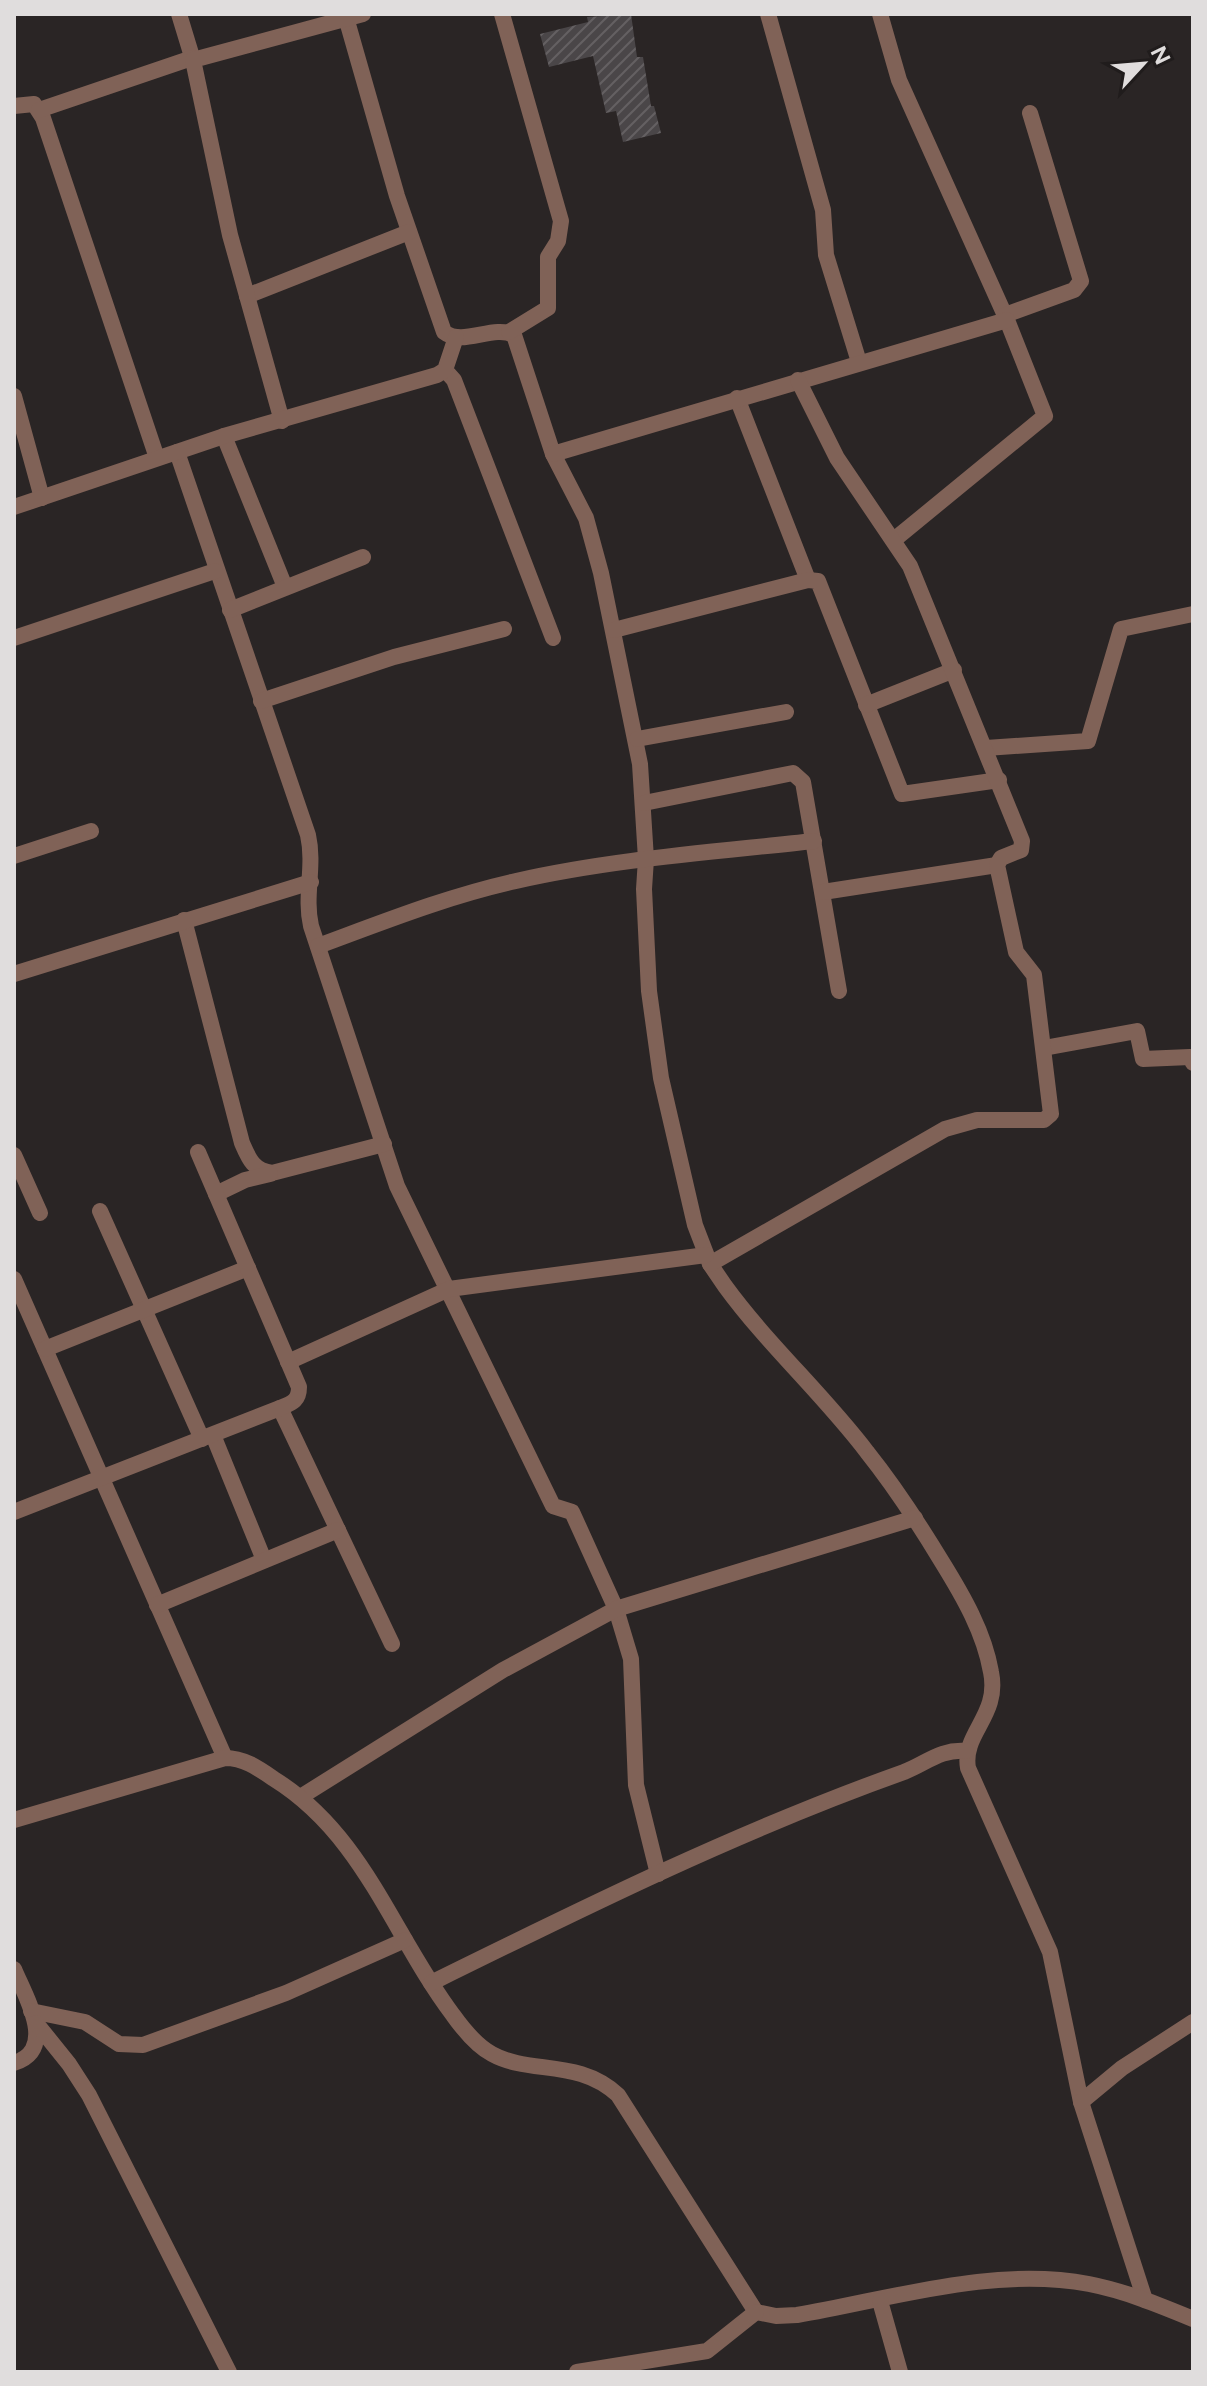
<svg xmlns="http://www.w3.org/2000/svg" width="1207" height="2386" viewBox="0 0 1207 2386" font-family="Figtree,sans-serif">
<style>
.building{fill:url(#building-hatch)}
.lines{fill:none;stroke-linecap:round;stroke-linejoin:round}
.minor{stroke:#806257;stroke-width:16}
</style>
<defs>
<pattern id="building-hatch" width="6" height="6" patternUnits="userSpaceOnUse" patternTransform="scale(2)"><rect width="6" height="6" fill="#4a4648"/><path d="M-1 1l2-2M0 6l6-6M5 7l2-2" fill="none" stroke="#646062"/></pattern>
</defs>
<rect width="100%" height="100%" fill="#2a2525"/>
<!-- building -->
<path class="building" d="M631,14L637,57H643L651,106H654L661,133L623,142L616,111L606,113L593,56L549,67L540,34L588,22L587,17Z"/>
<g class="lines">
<!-- minor -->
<g class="minor">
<path d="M179,14L193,60"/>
<path d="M345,14L397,196L444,332C463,347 493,324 514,335L553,454L586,518L601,573L640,764L646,859L644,889L649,991L661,1078L695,1225L710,1264L725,1286C768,1345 823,1394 867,1452C895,1487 919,1524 942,1562C963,1596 984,1632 991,1672C1000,1716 962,1733 968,1768L1050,1952L1081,2102L1145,2300"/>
<path d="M502,14L561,221L558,241L548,257V308L509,332"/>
<path d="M768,14L823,210L826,255L859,362"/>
<path d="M880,14L899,80L1007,320L1045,416L895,539"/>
<path d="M14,106L34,104L43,118L157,458"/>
<path d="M39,110L192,58"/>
<path d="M247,296L409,232"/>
<path d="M1005,315L1074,290L1081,281L1030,113"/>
<path d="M445,370L454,380L553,638"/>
<path d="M14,396L42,498"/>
<path d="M737,398L808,580"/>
<path d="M282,421L230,235L193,60L363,14"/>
<path d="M224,436L285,587"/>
<path d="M177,452L308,835C315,866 304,896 311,926L397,1186L553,1506L572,1512L616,1609L631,1659L636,1785L658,1874"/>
<path d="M553,454L1007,320"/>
<path d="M14,507L224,436L437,375L445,370L456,337"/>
<path d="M230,610L363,557"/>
<path d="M614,630L808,580L818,581L902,794L999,780"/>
<path d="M14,638L215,571"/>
<path d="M261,701L394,657L504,629"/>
<path d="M866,705L954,670"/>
<path d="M637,739L786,712"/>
<path d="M986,748L1088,741L1121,629L1193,614"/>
<path d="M644,803L793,773L803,782L839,991"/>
<path d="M14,856L91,831"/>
<path d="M823,892L997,865"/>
<path d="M184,920L242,1143C249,1159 253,1170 272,1173L384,1144"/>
<path d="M318,946C383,922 448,896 516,881C613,859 715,852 814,841"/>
<path d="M14,974L311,882"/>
<path d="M1044,1048L1137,1031L1143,1059L1190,1057L1193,1063"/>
<path d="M14,1155L40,1213"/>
<path d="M216,1194L245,1180L270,1174"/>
<path d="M100,1211L202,1439"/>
<path d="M710,1264L945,1129L977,1120H1044L1051,1114L1034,975L1016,952L997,865L1001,858L1021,850L1022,841L910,566L837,458L798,380"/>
<path d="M14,1279L225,1758"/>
<path d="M45,1349L248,1268"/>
<path d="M288,1362L449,1289L706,1255"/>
<path d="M280,1408L392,1644"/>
<path d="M213,1435L264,1560"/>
<path d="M14,1512L280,1408C292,1403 299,1401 299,1387L198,1152"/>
<path d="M157,1605L338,1530"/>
<path d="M302,1796L503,1670L616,1609L915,1518"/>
<path d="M14,1820L225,1758C244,1758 258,1768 274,1779C364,1835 392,1934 453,2015C463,2029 477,2046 492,2054C530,2075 578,2058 618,2095L756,2312L776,2316L797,2315C892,2299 992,2266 1089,2284C1125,2291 1159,2305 1193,2319"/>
<path d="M14,1969C25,1996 58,2049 14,2063"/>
<path d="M431,1983C587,1906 741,1830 904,1772C927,1763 940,1749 966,1751"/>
<path d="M31,2011L85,2022L119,2044L143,2045L286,1993L405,1940"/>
<path d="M36,2023L69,2064L89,2095L229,2372"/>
<path d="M1081,2102L1122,2068L1193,2022"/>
<path d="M880,2301L900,2372"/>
<path d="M577,2372L707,2351L756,2312"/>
</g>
</g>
<!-- border -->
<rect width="1207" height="2386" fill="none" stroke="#e0dddd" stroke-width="32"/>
<!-- north arrow -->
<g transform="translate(1143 64) rotate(64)" stroke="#201c1c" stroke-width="6" paint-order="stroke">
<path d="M0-6L14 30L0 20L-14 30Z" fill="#e0dddd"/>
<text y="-12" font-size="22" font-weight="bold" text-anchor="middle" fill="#e0dddd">N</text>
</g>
</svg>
